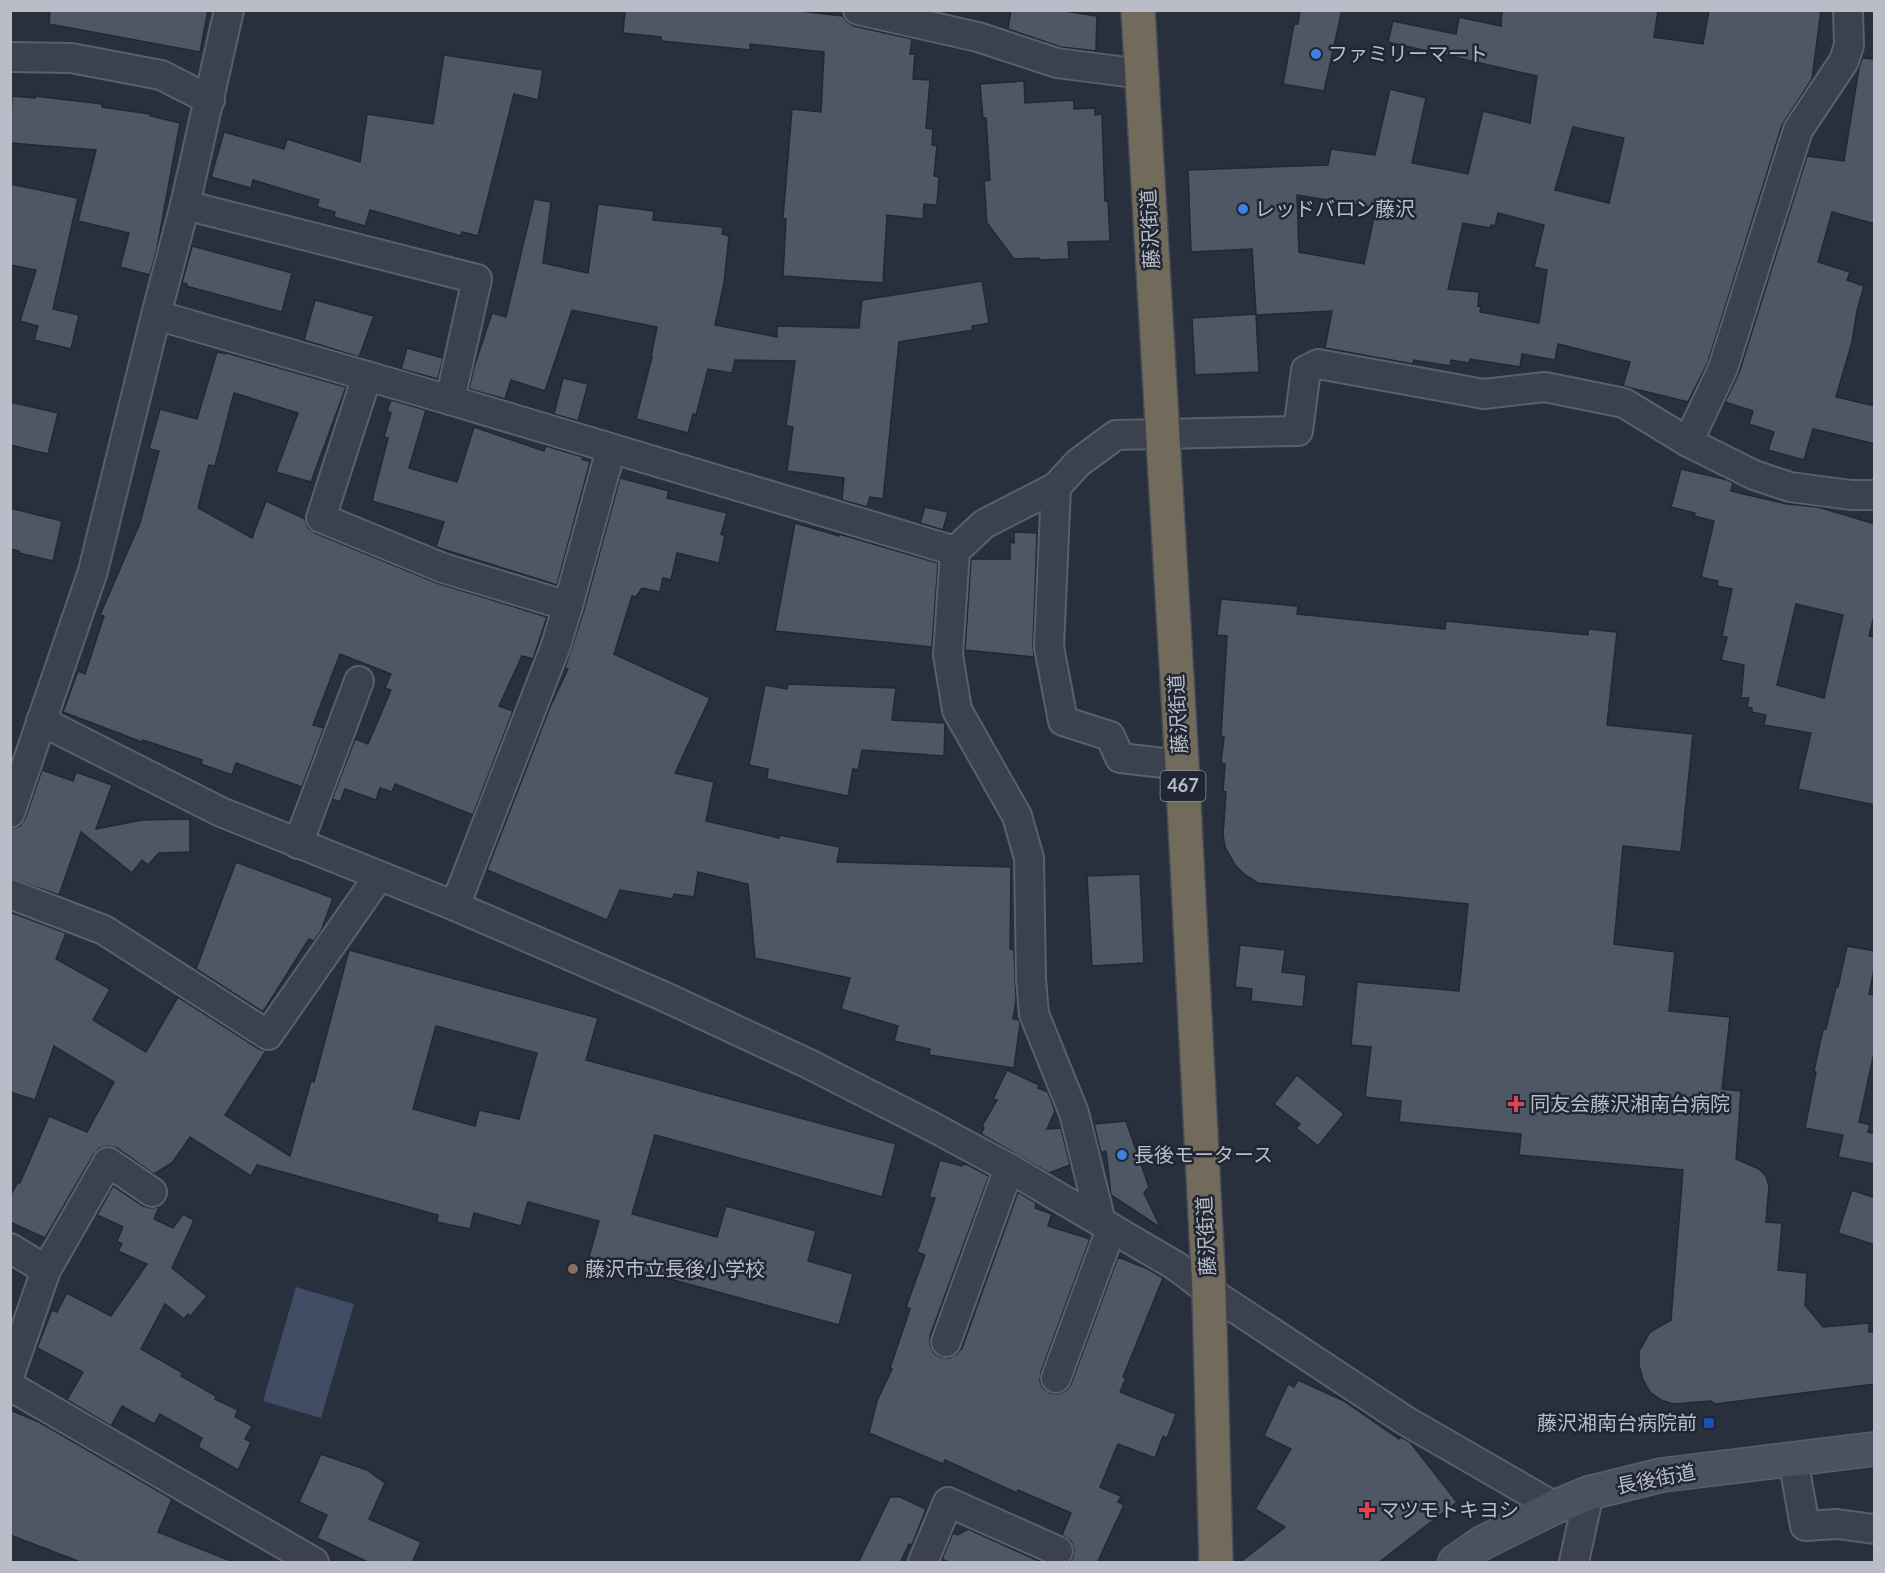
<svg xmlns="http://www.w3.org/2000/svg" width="1885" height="1573" viewBox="0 0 1885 1573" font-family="Lato,'Noto Sans JP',sans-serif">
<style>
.water{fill:#404d64}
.building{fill:#4e5765;stroke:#222934;stroke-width:1.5;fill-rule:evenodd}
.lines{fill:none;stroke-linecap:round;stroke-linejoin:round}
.street-casing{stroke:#5a606b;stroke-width:32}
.secondary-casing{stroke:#5a606b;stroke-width:36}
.highway-casing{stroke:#464d58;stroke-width:36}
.street{stroke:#3c424d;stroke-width:28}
.secondary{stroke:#4a5160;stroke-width:33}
.highway{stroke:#726a5a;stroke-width:33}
.shop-dot{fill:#3f7fe0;stroke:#202732;stroke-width:2}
.health-dot{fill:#e0444e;stroke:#202732;stroke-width:2}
.education-dot{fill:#8d6e63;stroke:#202732;stroke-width:2}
.transit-dot{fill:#1a4fb4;stroke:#202732;stroke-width:2}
.labels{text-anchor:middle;stroke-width:5;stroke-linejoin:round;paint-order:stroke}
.shield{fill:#202732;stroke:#8a909b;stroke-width:1.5}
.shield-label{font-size:18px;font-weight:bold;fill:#b8bdc8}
.poi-label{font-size:20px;fill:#b8bdc8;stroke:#202732;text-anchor:start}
.street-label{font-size:20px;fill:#b8bdc8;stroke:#202732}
</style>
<rect width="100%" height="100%" fill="#28303d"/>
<!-- water -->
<path class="water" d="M296,1287L354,1304L321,1418L263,1401Z"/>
<!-- building -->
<g class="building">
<path d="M50,10H208L200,52L49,24Z"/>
<path d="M625,10H791L843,16L847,22L854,26L912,39L910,54H915L913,79L930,80L926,128L933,129L932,145L937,146L934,176L939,177L937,205L924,204L923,219L887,215L883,283L783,276L786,219L783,218L792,109L821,112L824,52L750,44V50L661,41V37L623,33Z"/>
<path d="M1011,10H1057L1097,16L1096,51L1061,47L1008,29Z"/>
<path d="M1300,10H1342L1324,91L1283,84L1294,24H1298Z"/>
<path d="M1502,10H1658L1654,37L1703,44L1709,10H1821L1812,79L1782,125L1708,362L1688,402L1623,386L1630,362L1558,344L1555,360L1522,354L1520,367L1470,359L1469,363L1451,360L1450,366L1414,360L1413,364L1325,348L1332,311L1256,315L1259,372L1195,375L1192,318L1256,314L1252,249L1191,252L1188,170L1328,165L1331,149L1375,155L1390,89L1426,98L1412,163L1468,174L1483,111L1530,123L1537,76L1388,42L1393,21L1456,34L1459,17L1501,26ZM1573,127L1624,138L1609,203L1555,190ZM1297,195L1376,208L1364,264L1299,252ZM1498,213L1544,225L1534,267L1547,270L1539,323L1480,312L1481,307L1478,306L1479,292L1448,289L1463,223L1490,228L1491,225L1495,226Z"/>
<path d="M444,55L543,70L538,100L514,94L478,236L462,232L461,236L370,210L365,226L334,217L335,212L317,207L319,200L253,180L251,188L211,177L224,132L284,149L287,139L360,162L367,114L433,124Z"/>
<path d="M1862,58L1875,59V224L1832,212L1818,262L1850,272L1847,280L1864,286L1857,311L1852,342L1836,397L1875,406V444L1813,429L1804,460L1768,450L1774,432L1749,424L1753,411L1725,402L1739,373L1807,156L1844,161L1859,68Z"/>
<path d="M1024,81L1025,103L1074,100V109L1095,108V115L1102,114L1105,201H1108L1110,241L1068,242L1069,259L1039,260V258L1014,259L987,223L984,181L990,180L986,118H983L980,84Z"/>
<path d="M12,96L35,98V96L102,104V107L150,114V116L180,123L157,248L150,275L120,267L129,233L78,221L96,150L10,143Z"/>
<path d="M10,184L78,198L53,309L79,315L71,349L34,340L38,326L20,321L36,270L10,265Z"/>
<path d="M534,199L551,202L543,263L588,273L598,204L654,211L653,220L723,227L722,234L729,236L724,283L715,325L777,337V326L859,328L862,300L982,281L989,323L972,326L973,330L899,342L883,499L870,497L867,507L842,500L844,478L787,471L793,427L786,426L795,361L735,360L732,373L708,369L696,415L693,414L688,433L636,419L652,357H651L657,327L572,310L545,391L511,380L505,399L469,389L474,367L492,313L506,317Z"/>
<path d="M192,246L292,273L282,312L186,286L187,284L182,283Z"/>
<path d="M315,300L374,316L359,357L304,340Z"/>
<path d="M407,348L443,358L438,379L401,369Z"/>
<path d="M217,352L226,354L227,353L346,387L311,482L276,472L298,413L234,393L215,466L209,465L198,508L252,538L266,501L305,519L308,528L315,533L437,583L547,617L533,659L522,656L499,706L513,711L473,815L395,784L392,792L380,788L376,800L345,789L340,802L332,799L355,739L368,744L391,690L385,688L391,674L340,654L313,725L324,728L302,787L236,763L232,775L201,764L202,760L143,740L142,742L63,712L78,671L85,674L104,616L100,615L140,523L159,451L149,449L160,409L197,419Z"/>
<path d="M563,378L588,384L578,421L554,414Z"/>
<path d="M391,400L426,410L409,468L457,482L474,427L544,451L546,446L583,457L582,459L590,462L557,585L436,547L444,522L372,501L388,438L384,437L391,413L387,411Z"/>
<path d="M10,402L58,413L48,454L10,445Z"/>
<path d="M1681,469L1728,480L1733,483L1731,491L1787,504L1818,507L1875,524V612L1869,636L1875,637V805L1798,789L1811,733L1764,725L1766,715L1752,712V708L1747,707L1749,698H1741L1744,665L1721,660L1727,637L1722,636L1732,589L1717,586L1718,581L1701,577L1714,521L1694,516L1695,513L1671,507ZM1796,604L1843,615L1824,698L1777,685Z"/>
<path d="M620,478L669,491L667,498L727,513L721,534L725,536L719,563L677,553L671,580L663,578L660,592L642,588L636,597L632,596L614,654L710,698L675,773L714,782L706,821L779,838V835L840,847L837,862L1011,867L1010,949L1014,950L1016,1000L1013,1019L1019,1020L1020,1024L1014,1068L929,1055L930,1049L894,1041L898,1026L841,1009L850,978L755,958L748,884L698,872L694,897L674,894L673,899L620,890L607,920L487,870L550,707L568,669L565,668L584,610Z"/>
<path d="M925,507L948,512L943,530L920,523Z"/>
<path d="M10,508L62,521L53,561L19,553V551L10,549Z"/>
<path d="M795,523L839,536V534L938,563L932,647L775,631Z"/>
<path d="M1014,532L1037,533L1033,646L1034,657L965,650L971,559H1010V542L1014,543Z"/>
<path d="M1221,599L1298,606L1297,614L1445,629L1446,621L1588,635V629L1617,632L1607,725L1693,734L1681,852L1623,846L1614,944L1675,952L1669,1011L1730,1017L1722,1089L1741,1091L1736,1159L1759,1169L1766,1176L1769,1186L1766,1222L1782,1223L1778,1270L1807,1273L1805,1305L1823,1327L1869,1323V1332H1875V1384L1715,1404L1711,1401L1673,1404L1661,1400L1650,1392L1643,1380L1639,1365V1351L1650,1332L1671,1320L1683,1170L1519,1155L1521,1134L1399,1122L1401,1101L1365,1097L1371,1047L1351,1045L1357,982L1459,991L1468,904L1258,883L1245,875L1235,865L1225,847L1223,835L1226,792L1223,791L1225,764L1221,763L1224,737L1221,736L1227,636L1217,635Z"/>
<path d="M788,684L896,688L892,720L945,723L944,756L862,750L858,770L853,769L848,796L767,779L768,769L749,765L765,685L787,689Z"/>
<path d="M42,770L73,781L76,772L112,785L96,829L142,820L190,819V852L159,853L148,865L142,860L132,873L81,832L59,895L10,878V829L20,826L25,819Z"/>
<path d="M236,862L333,898L321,931L314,941L309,939L263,1012L196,969Z"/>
<path d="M1140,874L1144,963L1092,966L1087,876Z"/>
<path d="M10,912L66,933L56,959L110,989L93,1020L146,1052L178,997L259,1049L266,1051L225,1115L290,1156L311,1081L314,1082L349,950L598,1018L586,1060L896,1144L882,1197L655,1135L632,1214L717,1237L726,1206L816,1231L808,1261L853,1274L839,1325L589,1257L599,1221L528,1202L521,1226L474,1213L470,1229L437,1222L438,1215L257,1165L251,1176L190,1137L172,1163L154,1174L117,1148L108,1146L100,1148L94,1154L45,1238L10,1222V1196L18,1182L20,1183L49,1116L87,1132L114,1082L54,1046L35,1100L10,1092ZM436,1026L537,1053L519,1119L479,1110L475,1126L413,1109Z"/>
<path d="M1240,945L1285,950L1282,972L1306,975L1303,1007L1251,1001L1252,989L1235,987Z"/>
<path d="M1847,946L1875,951V965L1869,994L1875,995V1049L1859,1122L1870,1125L1868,1132L1875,1134V1164L1838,1157L1843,1135L1805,1128L1816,1072L1814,1071L1823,1029H1826L1836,987H1838Z"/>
<path d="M1007,1070L1039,1085L1038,1088L1048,1092L1055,1111L1047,1129L1061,1128L1070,1165L1049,1173L981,1134L984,1128L982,1126L997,1100L993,1099Z"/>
<path d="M1297,1075L1344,1114L1318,1146L1296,1128L1300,1124L1274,1104Z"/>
<path d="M1126,1121L1149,1187L1144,1193L1161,1228L1111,1195L1106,1151L1101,1153L1094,1124Z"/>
<path d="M940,1160L962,1166L964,1163L989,1176L930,1336V1345L934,1353L940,1357L949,1358L957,1354L962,1348L1018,1192L1036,1203L1035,1208L1052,1214L1048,1226L1090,1239L1041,1372L1040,1381L1043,1388L1050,1393L1059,1394L1067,1390L1071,1384L1118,1257L1148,1269L1163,1278L1123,1377L1126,1378L1120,1392L1176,1414L1167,1438L1163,1436L1155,1458L1118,1444L1100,1487L1121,1496L1118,1502L1124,1505L1097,1563H1069L1073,1557L1074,1549L1071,1541L1062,1535L1071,1513L1018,1490L1017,1493L945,1460L943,1464L869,1433L877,1401L892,1369L890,1368L910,1309L906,1307L925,1255L917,1252L935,1198L929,1197Z"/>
<path d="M113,1186L143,1206L151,1208L159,1207L154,1219L173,1228L183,1214L194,1220L172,1268L207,1296L190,1317L188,1314L184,1319L165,1304L141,1349L183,1373L181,1376L216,1396L215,1399L238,1410L235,1417L252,1426L245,1439L251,1442L238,1470L198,1447L202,1438L160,1414L154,1424L122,1406L111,1426L67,1400L83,1372L37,1348L52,1310L57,1312L67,1293L111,1316L147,1264L118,1251L122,1244L117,1241L123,1227L97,1215Z"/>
<path d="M1852,1190L1875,1198V1245L1838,1233Z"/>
<path d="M1298,1380L1344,1401L1399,1439L1401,1437L1410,1442L1457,1502L1378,1563H1239L1285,1527L1255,1509L1291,1449L1264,1436L1288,1384L1294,1387Z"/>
<path d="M10,1410L39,1422L172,1499L158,1532L231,1561L230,1563H83L10,1535Z"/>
<path d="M321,1454L367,1470L385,1483L369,1519L421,1542L412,1563H370L317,1538L327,1515L299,1502Z"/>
<path d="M890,1497H900L926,1509L912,1545L909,1544L900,1563H858Z"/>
<path d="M968,1529L1043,1563H951L942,1559L953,1533L958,1535Z"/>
</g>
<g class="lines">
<defs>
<g id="street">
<path d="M858,10L978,37L1057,63L1142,74"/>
<path d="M10,57L71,58L161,75L210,100"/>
<path d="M185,205L477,279L450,400"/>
<path d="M156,315L450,400L955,551"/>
<path d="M367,376L321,518L443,568L568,606"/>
<path d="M1688,442L1723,368L1798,130L1844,61L1849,45L1848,10"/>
<path d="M1056,487L1049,647L1063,721L1110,736L1120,758L1182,765"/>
<path d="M41,721L221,812L455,906L663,996L809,1064L931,1126L1009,1168L1176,1266L1209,1291L1406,1421L1555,1507"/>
<path d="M10,813L93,571L156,315L185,205L229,10"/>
<path d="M298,844L359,681"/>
<path d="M10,894L104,930L268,1035L379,876"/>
<path d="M455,906L555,648L568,606L611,449"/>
<path d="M1101,1222L1074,1113L1034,1014L1031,979L1029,858L1017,816L957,710L948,655L955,551L984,524L1056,487L1078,463L1116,435L1298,431L1306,370L1318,364L1484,394L1545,387L1624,403L1688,442L1754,475L1790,487L1851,495H1874"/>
<path d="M10,1248L46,1270"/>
<path d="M946,1342L1009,1168"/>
<path d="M10,1374L46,1270L108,1162L152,1192"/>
<path d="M1056,1378L1111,1229"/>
<path d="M10,1386L314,1562"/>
<path d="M1793,1459L1805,1526L1837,1524L1874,1529"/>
<path d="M923,1562L948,1502L1058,1551"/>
<path d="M1574,1562L1589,1493"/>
</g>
<path id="secondary" d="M1455,1562L1482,1543L1555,1507L1589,1493L1662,1475L1874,1449"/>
<path id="highway" d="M1138,10L1182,765L1209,1291L1216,1562"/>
</defs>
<!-- street casing -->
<use href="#street" class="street-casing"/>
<!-- secondary casing -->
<use href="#secondary" class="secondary-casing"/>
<!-- highway casing -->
<use href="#highway" class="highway-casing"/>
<!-- street -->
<use href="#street" class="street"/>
<!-- secondary -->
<use href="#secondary" class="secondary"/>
<!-- highway -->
<use href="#highway" class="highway"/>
</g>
<!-- markers -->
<g class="shop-dot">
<circle cx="1316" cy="54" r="6"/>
<circle cx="1243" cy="209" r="6"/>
<circle cx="1122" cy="1155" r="6"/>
</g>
<g class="health-dot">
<path d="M1513 1095h6v6h6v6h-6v6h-6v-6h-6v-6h6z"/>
<path d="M1364 1501h6v6h6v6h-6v6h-6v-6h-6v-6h6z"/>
</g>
<circle class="education-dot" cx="573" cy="1269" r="6"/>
<rect class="transit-dot" x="1703" y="1417" width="12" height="12" rx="3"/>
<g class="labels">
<!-- shield labels -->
<rect class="shield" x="1160.5" y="771" width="45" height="30" rx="4.5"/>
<g class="shield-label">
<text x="1183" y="792">467</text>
</g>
<!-- poi labels -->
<g class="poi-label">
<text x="1328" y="61">ファミリーマート</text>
<text x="1255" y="216">レッドバロン藤沢</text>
<text x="1530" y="1111">同友会藤沢湘南台病院</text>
<text x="1134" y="1162">長後モータース</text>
<text x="585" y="1276">藤沢市立長後小学校</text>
<text x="1697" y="1430" text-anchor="end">藤沢湘南台病院前</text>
<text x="1379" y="1517">マツモトキヨシ</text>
</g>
<!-- street labels -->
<g class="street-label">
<text transform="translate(1150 229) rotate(-93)" y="7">藤沢街道</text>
<text transform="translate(1178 714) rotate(-93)" y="7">藤沢街道</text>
<text transform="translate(1206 1236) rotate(-93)" y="7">藤沢街道</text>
<text transform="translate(1656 1479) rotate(-11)" y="7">長後街道</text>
</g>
</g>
<!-- border -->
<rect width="1885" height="1573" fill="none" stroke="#b8bdc8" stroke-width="24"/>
</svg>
